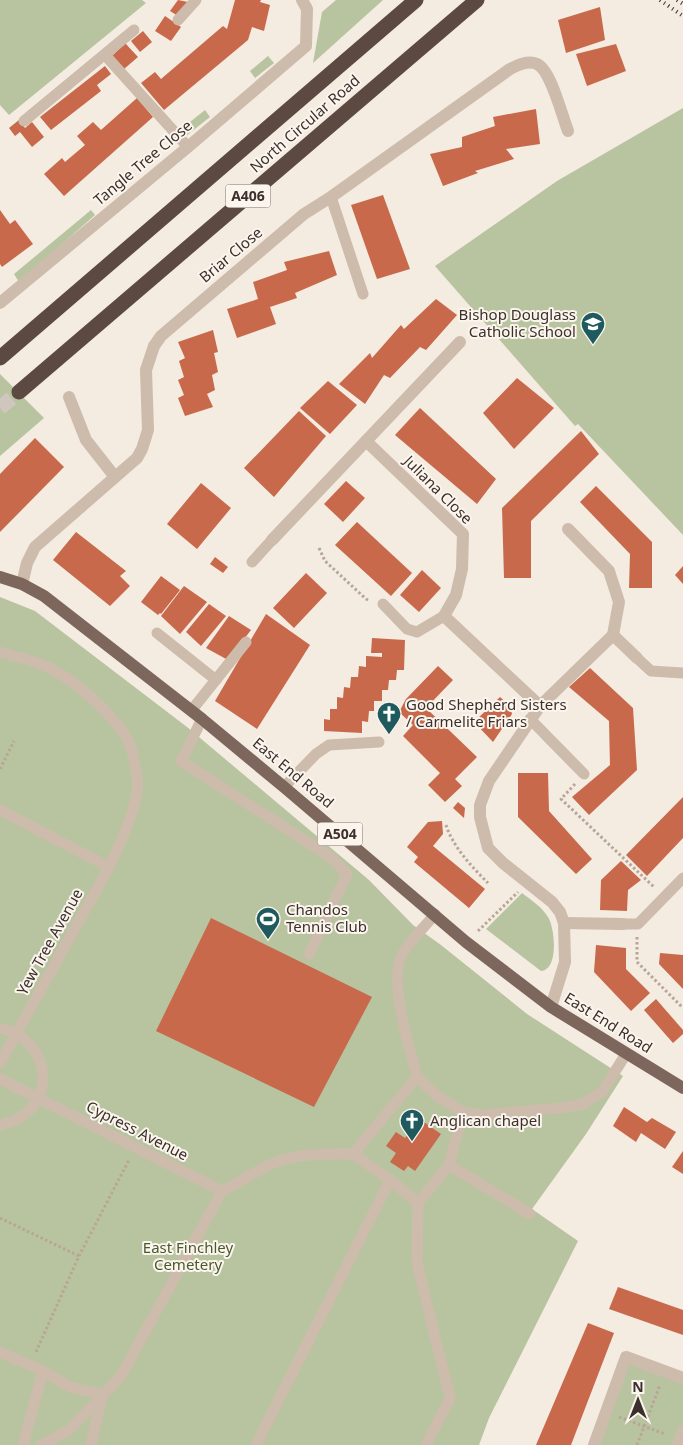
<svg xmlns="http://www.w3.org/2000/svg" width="683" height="1445" viewBox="0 0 683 1445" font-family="'Noto Sans',sans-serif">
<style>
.green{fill:#b8c4a0}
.building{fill:#c8694b}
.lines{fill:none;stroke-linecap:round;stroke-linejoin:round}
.highway-tunnel{stroke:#cfc6bd;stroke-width:15;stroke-dasharray:15 8;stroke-linecap:butt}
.path{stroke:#b9a596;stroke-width:3;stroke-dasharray:2.5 2.5;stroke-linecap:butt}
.lane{stroke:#cdbbac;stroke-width:11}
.street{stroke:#cdbbac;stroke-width:12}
.primary{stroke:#7d675c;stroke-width:12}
.highway{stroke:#5c4a42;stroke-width:15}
.rail{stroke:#3b302b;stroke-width:4;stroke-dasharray:1 4;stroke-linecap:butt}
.labels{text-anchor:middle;stroke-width:4;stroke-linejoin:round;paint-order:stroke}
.shield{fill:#fbf5ee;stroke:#756b66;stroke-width:1}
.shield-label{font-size:14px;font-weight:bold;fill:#3b302b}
.street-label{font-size:15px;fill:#3b302b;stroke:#fbf5ee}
.poi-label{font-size:15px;fill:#3b302b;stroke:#fbf5ee;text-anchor:start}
.park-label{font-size:15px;fill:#4a5a2e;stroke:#fbf5ee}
</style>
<rect width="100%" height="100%" fill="#f4ebe1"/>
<!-- green -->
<g class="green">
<path d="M0,0H142L146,3L9,115L0,105Z"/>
<path d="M336,0H383L313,63L322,12Z"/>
<path d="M268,56L274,63L255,78L250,71Z"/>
<path d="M683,108V535L578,424L575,426L435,266L557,181Z"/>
<path d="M205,110L210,117L186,136L180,130Z"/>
<path d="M91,210L95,215L19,282L14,274Z"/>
<path d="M0,374L44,418L0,456Z"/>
<path d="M0,597L35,611L187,727L369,880L413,925L441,945L527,1014L623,1076L586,1134L532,1209L578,1241L489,1418L479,1445H0Z"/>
<path d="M522,893C531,900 542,907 548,917C555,928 559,970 541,971L486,929Z"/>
<path d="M626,1357L683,1378V1432L679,1445H594Z"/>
</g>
<!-- building -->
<g class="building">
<path d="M178,0L188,2L178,16L170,11Z"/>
<path d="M235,0H261L260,2L270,5L264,31L252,27L248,40L164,110L141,83L155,72L161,79L223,26L227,29Z"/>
<path d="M600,7L605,40L566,53L558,20Z"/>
<path d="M165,16L181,27L171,41L155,31Z"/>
<path d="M143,31L152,42L140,52L131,41Z"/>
<path d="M125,43L138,57L124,69L112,56Z"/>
<path d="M616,44L626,71L587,86L576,54Z"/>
<path d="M105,66L111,74L97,85L101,91L51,130L40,117Z"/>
<path d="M137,98L153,117L64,196L44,174L62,158L65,162L85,145L77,136L93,122L101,130Z"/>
<path d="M536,109L540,144L506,149L514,159L475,171L478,173L443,186L430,154L462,147V137L495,126L493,117Z"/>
<path d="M19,120L25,128L32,122L44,137L32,147L20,132L15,136L9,128Z"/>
<path d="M383,195L410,269L377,279L351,205Z"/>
<path d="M0,210L10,224L15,220L33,244L2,267L0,264Z"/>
<path d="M329,251L337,275L295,293L297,298L270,307L276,324L237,338L227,309L258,299L253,282L287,270L284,262Z"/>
<path d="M436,299L457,315L426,350L420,347L390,378L384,375L365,404L339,384L370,353L372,358L401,325L404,329Z"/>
<path d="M213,330L218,352L214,353L218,372L212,375L215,390L207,394L213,407L185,416L178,398L184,395L178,380L184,377L179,361L185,358L178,342Z"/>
<path d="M517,378L554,408L514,449L483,413Z"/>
<path d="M328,381L357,405L330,434L300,408Z"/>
<path d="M420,408L496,479L477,504L395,435Z"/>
<path d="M299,411L326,436L274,497L244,468Z"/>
<path d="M581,431L599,454L531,521V578H504L502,508Z"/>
<path d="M35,438L64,467L0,532V474Z"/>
<path d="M346,481L365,498L343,522L324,504Z"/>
<path d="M201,483L231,508L197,549L167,524Z"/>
<path d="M596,486L652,542V588H629L630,554L580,502Z"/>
<path d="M357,522L412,573L391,596L335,545Z"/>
<path d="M76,532L126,571L120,576L130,586L110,606L53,560Z"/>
<path d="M215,557L228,567L223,573L210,564Z"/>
<path d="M683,566V584L675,575Z"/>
<path d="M422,570L441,588L419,612L400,595Z"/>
<path d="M306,573L327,593L294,628L273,608Z"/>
<path d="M161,576L180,590L161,614L160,613L158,615L141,602Z"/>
<path d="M184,586L207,602L180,634L161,616Z"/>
<path d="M209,604L226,616L201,646L186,632Z"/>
<path d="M266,614L310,645L257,729L215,701Z"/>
<path d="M229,616L251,630L228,660L206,648Z"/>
<path d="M372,638L405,640L404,670H397L396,680H389L388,690H382V701H374V711H369L368,722L362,721V733L324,731V719L330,720V709H337V697L343,698L344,687L350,688L351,677H358L359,666L366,667V656L382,657V653H371Z"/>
<path d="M438,666L453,680L426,708L477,757L455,779L462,786L445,802L428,785L440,773L403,736L413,725L399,712L406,699Z"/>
<path d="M590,668L633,708L637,770L589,815L572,797L610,765L609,721L569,687Z"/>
<path d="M500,697L510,706L512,714L493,742L474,722Z"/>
<path d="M518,773H548L549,811L592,859L576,874L518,817Z"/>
<path d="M683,797V838L647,876L626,855Z"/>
<path d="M458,802L465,808L464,818L453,808Z"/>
<path d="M442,821L443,834L433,846L485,889L469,908L414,862L418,857L407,847L428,822Z"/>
<path d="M621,861L641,880L628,890L627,911L600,910L601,880Z"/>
<path d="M211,918L372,997L314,1107L156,1031Z"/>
<path d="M596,945L626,948V969L650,993L631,1011L594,972Z"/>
<path d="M660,953L683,955V989L659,964Z"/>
<path d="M656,999L683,1030V1034L673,1043L644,1010Z"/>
<path d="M624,1107L647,1122L652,1118L676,1132L665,1149L641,1133L636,1142L613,1126Z"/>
<path d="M411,1113L441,1134L415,1171L408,1166L404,1171L390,1162L396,1153L386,1146L396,1132L405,1138L411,1131L402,1125Z"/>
<path d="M683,1151V1174L672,1167Z"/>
<path d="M618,1287L683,1310V1335L609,1309Z"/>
<path d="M588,1323L614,1333L571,1445H536Z"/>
</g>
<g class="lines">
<!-- highway-tunnel -->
<path class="highway-tunnel" d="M0,408L19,392"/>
<!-- path -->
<g class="path">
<path d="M319,548L325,561L366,599L370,601"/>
<path d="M0,769L14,741"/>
<path d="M575,784L561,799L654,887"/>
<path d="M446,825C453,847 472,867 488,883"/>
<path d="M478,931L518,892"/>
<path d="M637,937V962L683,1008"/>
<path d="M0,1218L79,1256"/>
<path d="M36,1352L79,1256L129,1160"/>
<path d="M619,1417L665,1434"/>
<path d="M637,1445L660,1385"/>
</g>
<!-- lane -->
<g class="lane">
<path d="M178,20L196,0"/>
<path d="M105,55L188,147"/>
<path d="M24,121L134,30"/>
<path d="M331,197L363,294"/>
<path d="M252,562L272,540"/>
<path d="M383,604L407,629L417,632L444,616"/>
<path d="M157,633L216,680"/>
<path d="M0,652C13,656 27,659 40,664C70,675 109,710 126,737C133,748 139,779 137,792C134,815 119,845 109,867L0,1063"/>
<path d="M637,658L651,671L683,673"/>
<path d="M191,711L246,642"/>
<path d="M202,719L181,761L332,858L347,874L309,954"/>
<path d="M530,719L584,774"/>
<path d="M284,787L316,754L329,745L379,742"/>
<path d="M0,810L109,867"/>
<path d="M623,924H638L683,878"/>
<path d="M0,1028C57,1041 57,1114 0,1125"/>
<path d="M417,1077C410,1048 387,980 403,953C411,939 425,927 435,914"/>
<path d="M0,1079L222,1191"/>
<path d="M353,1154L390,1180L418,1203L449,1165L463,1112L484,1115L560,1108L581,1105L602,1092L626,1054"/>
<path d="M449,1165L530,1214"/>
<path d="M418,1203L417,1263L450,1398L426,1445"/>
<path d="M0,1352L43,1371L70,1387L103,1395L121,1376L222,1191C238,1183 253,1173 269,1165C294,1153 327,1154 353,1154L417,1077L437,1096L463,1112"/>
<path d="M23,1445L43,1371"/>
<path d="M41,1445L68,1431L103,1395"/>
<path d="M91,1445L102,1396"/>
<path d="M256,1445L390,1180"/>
</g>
<!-- street -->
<g class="street">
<path d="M0,303L188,147L306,46L307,9L302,0"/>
<path d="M69,397L86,440L115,477"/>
<path d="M366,441L463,534L462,569L456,595L444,616L540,706"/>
<path d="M568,529L609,571L619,602L613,635"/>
<path d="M272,540L460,342"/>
<path d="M22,584L27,563L35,547L137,458L142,449L148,430L146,370L154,346L161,336L304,214L331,197L510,69C518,65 528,60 537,64C551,70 562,116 568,131"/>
<path d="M613,635L637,658"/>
<path d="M564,923L623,924"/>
<path d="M551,1007L565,962L564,923L560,912L552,902L503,863L488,848L480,817V805L489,781L540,706L613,635"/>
<path d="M594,1445L626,1357L683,1378"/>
<path d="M678,1445L683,1431"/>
</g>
<!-- primary -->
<path class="primary" d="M0,577L22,584L44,596L202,719L284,787L466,942L551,1007L683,1088"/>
<!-- highway -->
<g class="highway">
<path d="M0,358L416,0"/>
<path d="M19,392L477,0"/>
</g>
<!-- rail -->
<g class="rail">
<path d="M660,0L683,16"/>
<path d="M677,0L683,4"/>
</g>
</g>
<!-- icons -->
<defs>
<symbol id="school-pin" viewBox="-11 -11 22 30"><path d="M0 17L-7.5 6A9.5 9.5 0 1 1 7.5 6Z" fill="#1f5a5e" stroke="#fbf5ee"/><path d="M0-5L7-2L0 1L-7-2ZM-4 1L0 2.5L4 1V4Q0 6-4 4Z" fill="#fff"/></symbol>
<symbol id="church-pin" viewBox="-11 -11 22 30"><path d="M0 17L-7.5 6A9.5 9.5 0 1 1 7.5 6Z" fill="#1f5a5e" stroke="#fbf5ee"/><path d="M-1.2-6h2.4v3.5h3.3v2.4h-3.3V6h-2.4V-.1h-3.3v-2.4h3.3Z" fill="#fff"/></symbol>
<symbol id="stadium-pin" viewBox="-11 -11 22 30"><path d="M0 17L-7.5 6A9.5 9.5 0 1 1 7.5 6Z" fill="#1f5a5e" stroke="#fbf5ee"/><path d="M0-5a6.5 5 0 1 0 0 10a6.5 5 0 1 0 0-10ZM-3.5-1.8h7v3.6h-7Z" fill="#fff"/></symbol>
</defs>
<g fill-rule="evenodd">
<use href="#school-pin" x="579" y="310" width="28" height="38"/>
<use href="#church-pin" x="375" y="700" width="28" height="38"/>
<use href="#stadium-pin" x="254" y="905" width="28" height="38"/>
<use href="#church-pin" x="398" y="1107" width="28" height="38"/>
</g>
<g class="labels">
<!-- shield labels -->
<g class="shield">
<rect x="225.5" y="184.5" width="45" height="23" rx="4"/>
<rect x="317.5" y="822.5" width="45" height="23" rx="4"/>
</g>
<g class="shield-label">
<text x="248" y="201">A406</text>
<text x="340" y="839">A504</text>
</g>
<!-- street labels -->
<g class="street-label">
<text transform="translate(305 124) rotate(-41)" y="5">North Circular Road</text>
<text transform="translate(143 163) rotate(-40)" y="5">Tangle Tree Close</text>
<text transform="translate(231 255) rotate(-40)" y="5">Briar Close</text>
<text transform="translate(438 490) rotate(45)" y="5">Juliana Close</text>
<text transform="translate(293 773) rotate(40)" y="5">East End Road</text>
<text transform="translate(50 942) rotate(-61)" y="5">Yew Tree Avenue</text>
<text transform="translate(608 1023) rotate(32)" y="5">East End Road</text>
<text transform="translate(137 1131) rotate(27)" y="5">Cypress Avenue</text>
</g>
<!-- poi labels -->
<g class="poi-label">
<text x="576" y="320" text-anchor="end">Bishop Douglass<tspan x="576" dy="17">Catholic School</tspan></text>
<text x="406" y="710">Good Shepherd Sisters<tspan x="406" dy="17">/ Carmelite Friars</tspan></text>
<text x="286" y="915">Chandos<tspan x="286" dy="17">Tennis Club</tspan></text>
<text x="430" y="1126">Anglican chapel</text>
</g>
<!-- park labels -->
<g class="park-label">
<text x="188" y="1253">East Finchley<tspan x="188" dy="17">Cemetery</tspan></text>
</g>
</g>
<!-- north arrow -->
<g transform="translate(638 1400)" stroke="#fbf5ee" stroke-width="4" paint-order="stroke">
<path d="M0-4L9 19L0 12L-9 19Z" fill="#3b302b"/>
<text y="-8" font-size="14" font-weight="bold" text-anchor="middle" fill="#3b302b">N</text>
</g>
</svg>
